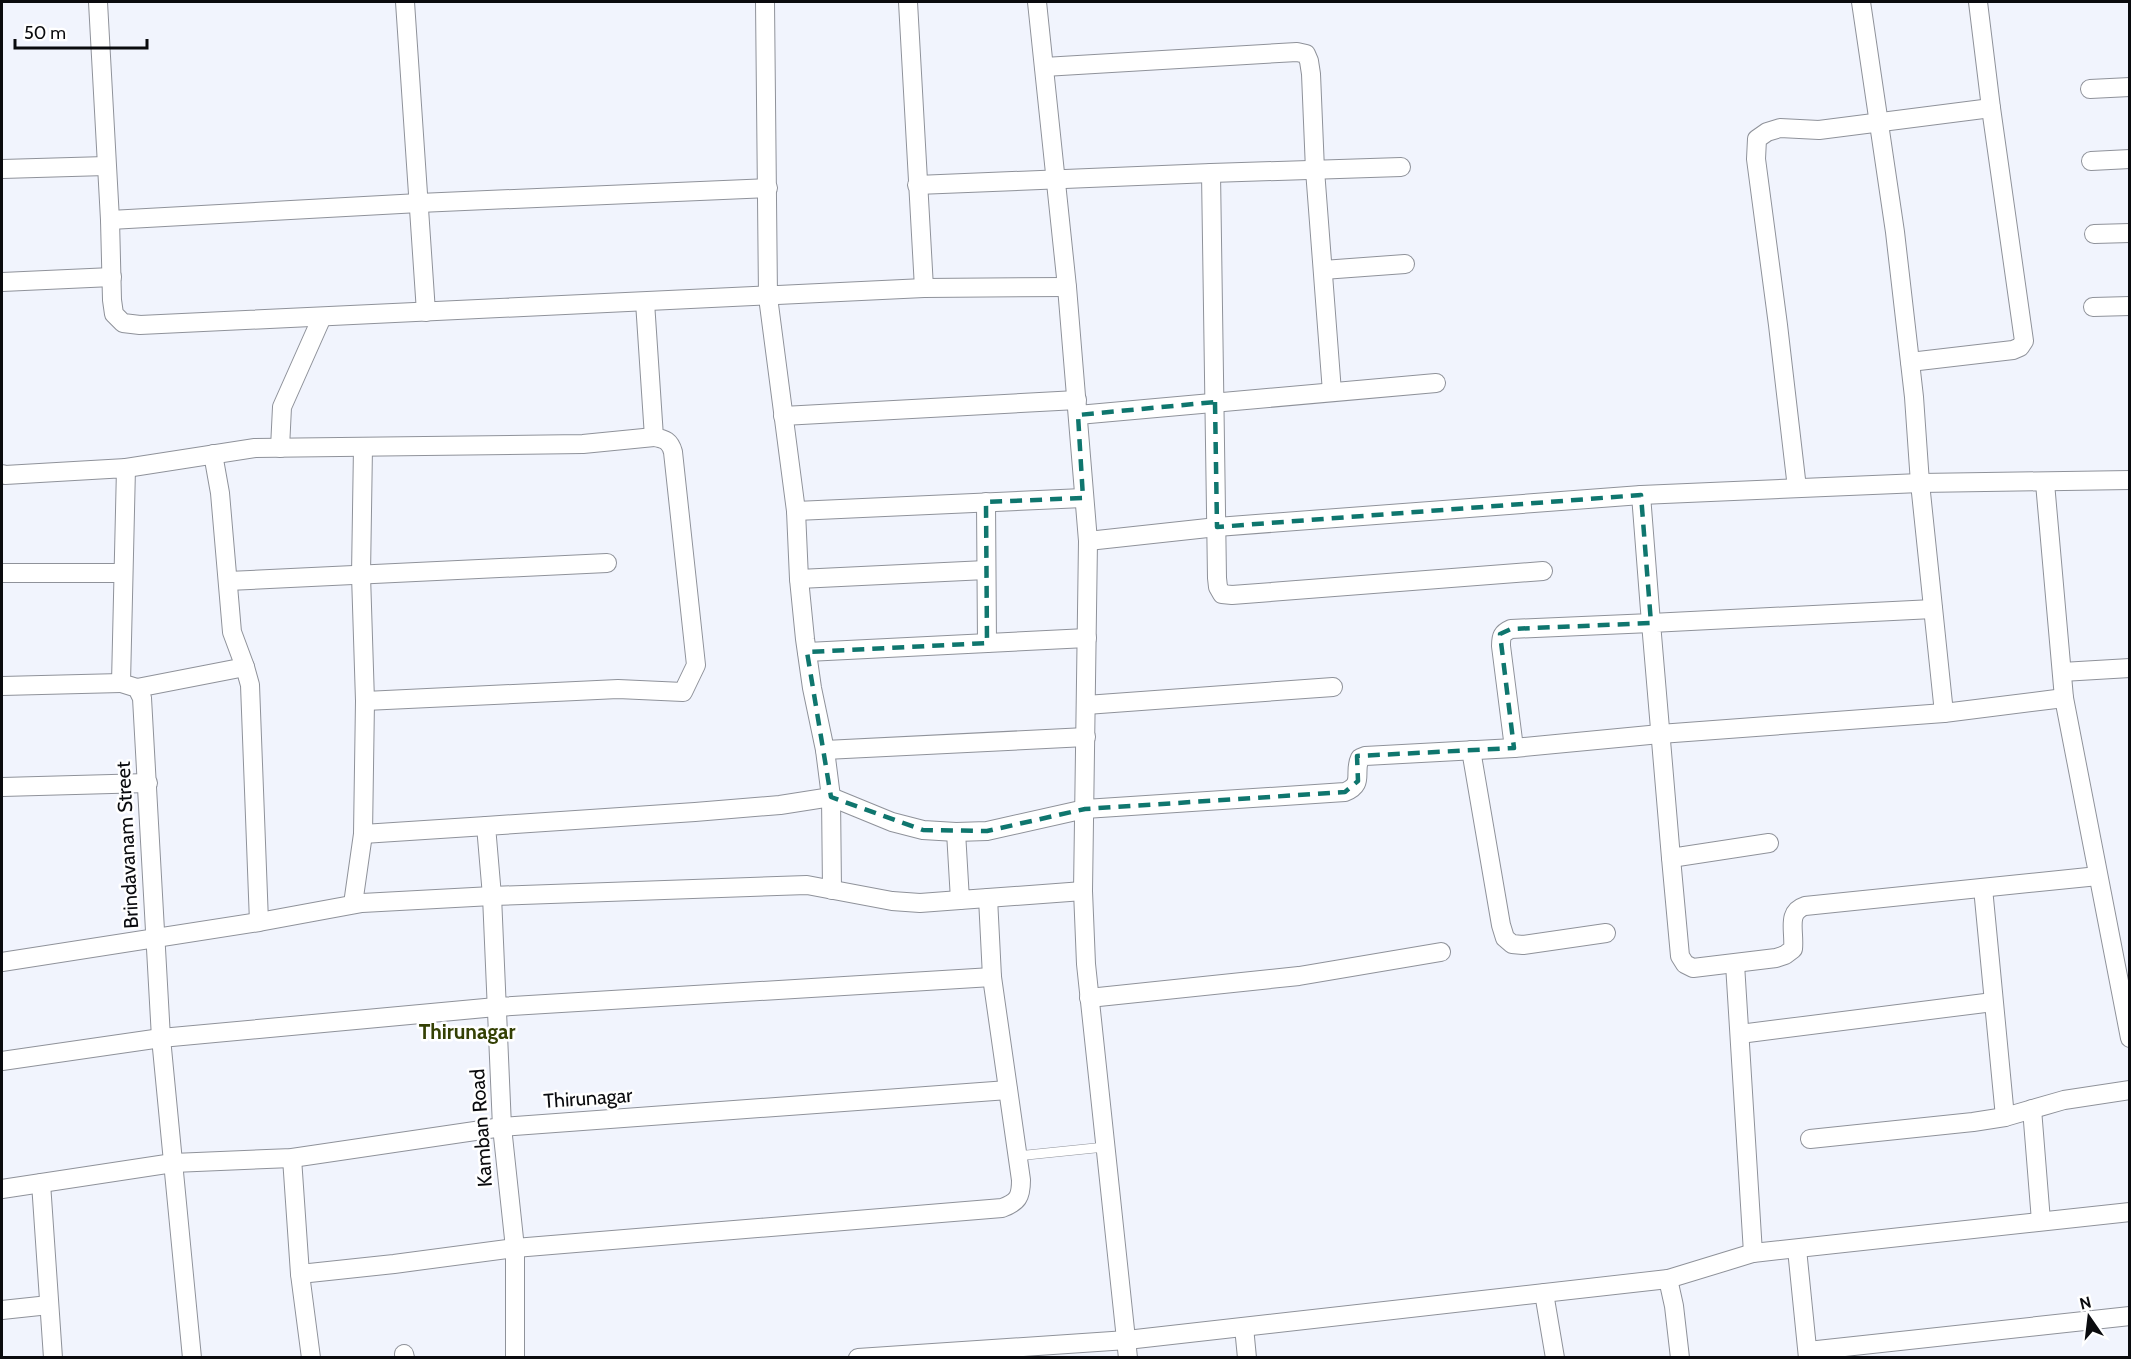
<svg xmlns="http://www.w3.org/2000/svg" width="2131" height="1359" viewBox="0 0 2131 1359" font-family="Cabin,sans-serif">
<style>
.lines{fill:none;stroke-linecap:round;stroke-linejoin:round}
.lane-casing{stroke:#8f929a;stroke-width:10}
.street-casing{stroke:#8f929a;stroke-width:20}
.lane{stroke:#fff;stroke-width:9}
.street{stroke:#fff;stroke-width:18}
.marked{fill:none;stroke:#0f766e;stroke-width:4.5;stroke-dasharray:12 8;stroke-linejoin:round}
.labels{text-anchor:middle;stroke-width:5;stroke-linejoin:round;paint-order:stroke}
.street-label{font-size:20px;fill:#0a0b0e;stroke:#fff}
.neighbourhood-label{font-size:21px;font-weight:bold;fill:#344004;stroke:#fff}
</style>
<rect width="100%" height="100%" fill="#f1f4fd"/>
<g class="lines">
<defs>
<path id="lane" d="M1017,1156L1105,1147"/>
<g id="street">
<path d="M98,2L110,220L112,300L114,314L123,323L140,325L924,288L1067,287"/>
<path d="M405,2L426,312"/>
<path d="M765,2L768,297L796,511L799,579L805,639L812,688L825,750L831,797L832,890"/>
<path d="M908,2L924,288"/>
<path d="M1037,2L1067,287L1088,541L1083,891L1086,964L1128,1358"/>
<path d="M1861,2L1895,232L1914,397L1920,483L1944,713"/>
<path d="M1044,67L1297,52L1306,54L1309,61L1311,74L1315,170L1332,392"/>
<path d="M2090,89L2130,87"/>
<path d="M2091,161L2130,159"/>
<path d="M2,169L106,166"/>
<path d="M1211,173L1217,578L1218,587L1222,594L1232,595L1543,571"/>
<path d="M917,185L1211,173L1401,167"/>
<path d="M110,220L419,203L768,188"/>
<path d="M2094,234L2130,233"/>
<path d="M1323,270L1405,264"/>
<path d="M2,282L112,277"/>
<path d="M2093,307L2130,306"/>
<path d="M1910,362L2013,350L2020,347L2024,341L1991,108L1978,2"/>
<path d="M1078,415L1436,383"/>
<path d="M783,416L1077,400"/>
<path d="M280,448L282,407L322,317"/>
<path d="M213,454L220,493L232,632L245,667L250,685L259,922"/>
<path d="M126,468L255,448L583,444L654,437"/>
<path d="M2,474L5,475L126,468L121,683L137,688L142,698L161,1038L192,1358"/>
<path d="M2045,483L2064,698L2130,1038"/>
<path d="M1797,488L1778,325L1756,159L1757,139L1767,132L1780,128L1819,130L1991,108"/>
<path d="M986,502L987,643"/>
<path d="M796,511L1083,498"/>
<path d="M1088,541L1217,527L1641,495L1920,483L2130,480"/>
<path d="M2,573H123"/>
<path d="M799,579L986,570"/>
<path d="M228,581L607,563"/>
<path d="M807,652L1087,638"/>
<path d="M2062,672L2130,668"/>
<path d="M2,686L121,683"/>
<path d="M137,688L245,667"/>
<path d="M365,701L618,689L683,692L696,665L673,452C670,441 665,439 654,437L645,302"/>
<path d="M1086,705L1333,687"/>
<path d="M1514,748L1501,646C1501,636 1502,633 1511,629L1651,623L1641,495"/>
<path d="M825,750L1086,737"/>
<path d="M1471,750L1501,925L1505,938L1512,944L1523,945L1606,933"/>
<path d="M2,787L148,783"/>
<path d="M956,832L960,900L1083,891"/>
<path d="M363,834L486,826"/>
<path d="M1769,843L1671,858L1651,623L1933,609"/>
<path d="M1671,858L1680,956L1685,964L1693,968L1776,958L1785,955L1793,949C1795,931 1786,912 1805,906L2098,876"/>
<path d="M1983,888L2005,1117"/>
<path d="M353,904L363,834L365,701L361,575L363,447"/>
<path d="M2,962L259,922L362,903L492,896L807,885L892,901L920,903L960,900"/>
<path d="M1735,964L1753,1253"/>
<path d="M1089,998L1299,976L1441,952"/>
<path d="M1740,1034L1993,1002"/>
<path d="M2,1061L161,1038L496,1007L992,977"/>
<path d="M2032,1109L2041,1221"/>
<path d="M1810,1139L1973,1122L2005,1117L2064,1100L2130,1090"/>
<path d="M292,1158L300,1274L311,1358"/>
<path d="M41,1183L53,1358"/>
<path d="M2,1189L173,1163L292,1158L502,1127L1008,1090"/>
<path d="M1797,1249L1808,1358"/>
<path d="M300,1274L394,1264L515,1248L1002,1208C1018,1202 1021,1197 1021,1180L992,977L988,898"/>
<path d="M1668,1279L1674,1306L1680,1358"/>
<path d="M1544,1293L1555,1358"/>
<path d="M2,1310L49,1305"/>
<path d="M1244,1327L1247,1358"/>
<path d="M1808,1351L2130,1316"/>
<path d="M404,1354L405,1358"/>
<path d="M515,1358V1248L502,1127L492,896L486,826L695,812L780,805L831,797L892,822L923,830L956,832L987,831L1085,809L1345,792C1365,784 1353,773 1360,758L1365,756L1514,748L1660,734L1944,713L2064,698"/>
<path d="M858,1358L1127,1340L1668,1279L1753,1253L2130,1212"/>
</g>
</defs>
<!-- lane casing -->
<use href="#lane" class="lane-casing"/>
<!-- street casing -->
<use href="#street" class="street-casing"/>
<!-- lane -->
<use href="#lane" class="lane"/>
<!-- street -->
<use href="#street" class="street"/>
</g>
<!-- marked area -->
<path class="marked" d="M1215,402L1217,527L1641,495L1651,623L1511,629L1500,634L1514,748L1357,756L1358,781L1345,792L1085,809L987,831L923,830L831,797L807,652L987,643L986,502L1083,498L1078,415Z"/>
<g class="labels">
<!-- street labels -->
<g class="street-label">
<text transform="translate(127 845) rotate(-93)" y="7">Brindavanam Street</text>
<text transform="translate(588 1098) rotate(-4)" y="7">Thirunagar</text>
<text transform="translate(481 1128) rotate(-94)" y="7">Kamban Road</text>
</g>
<!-- neighbourhood labels -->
<g class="neighbourhood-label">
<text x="467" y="1039">Thirunagar</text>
</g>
</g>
<!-- border -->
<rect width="2131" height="1359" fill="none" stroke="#0a0b0e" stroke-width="6"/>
<!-- north arrow -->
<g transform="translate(2089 1317) rotate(346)" stroke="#ffffff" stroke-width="4.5" paint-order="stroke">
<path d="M0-4.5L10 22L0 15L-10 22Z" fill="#0a0b0e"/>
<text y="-9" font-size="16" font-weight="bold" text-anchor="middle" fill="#0a0b0e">N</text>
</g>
<!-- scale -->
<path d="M15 39v9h132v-9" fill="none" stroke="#0a0b0e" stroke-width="3"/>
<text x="24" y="39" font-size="18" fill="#0a0b0e" stroke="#ffffff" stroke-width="4.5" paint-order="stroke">50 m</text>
</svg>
